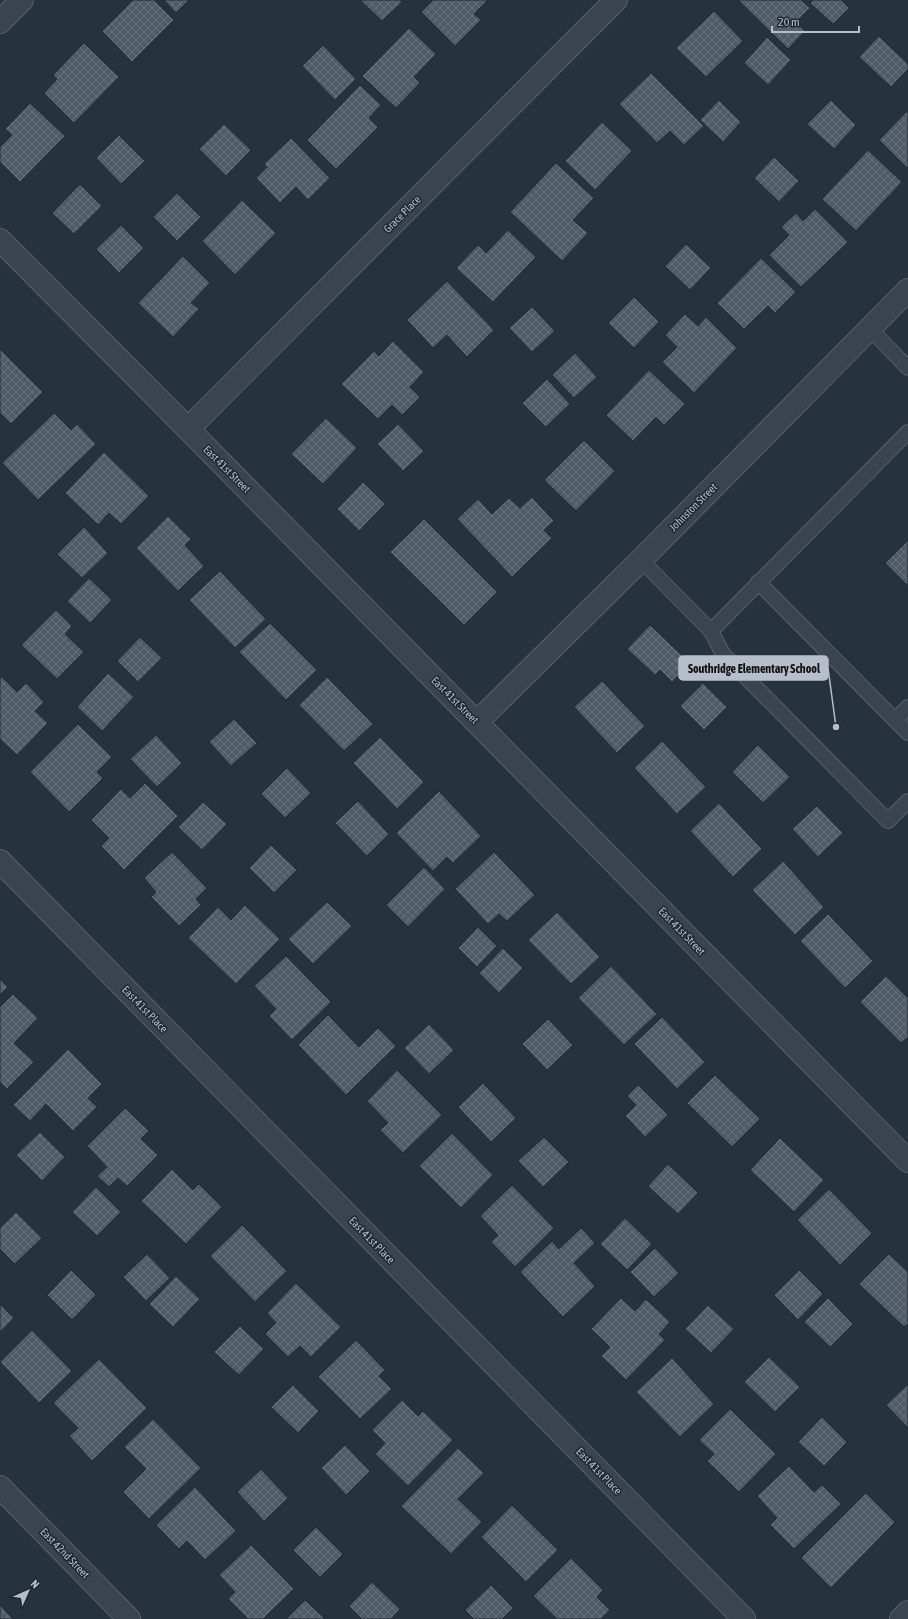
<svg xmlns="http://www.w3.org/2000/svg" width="908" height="1619" viewBox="0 0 908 1619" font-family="'Asap Condensed',sans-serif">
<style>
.building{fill:url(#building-cross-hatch);stroke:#212a35}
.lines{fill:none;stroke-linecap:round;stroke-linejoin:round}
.service-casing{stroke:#58616c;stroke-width:16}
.minor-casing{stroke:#58616c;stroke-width:24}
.tertiary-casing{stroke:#58616c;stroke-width:24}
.service{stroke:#3a434e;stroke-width:14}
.minor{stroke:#3a434e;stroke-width:22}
.tertiary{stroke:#3a434e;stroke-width:22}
.labels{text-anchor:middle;stroke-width:3;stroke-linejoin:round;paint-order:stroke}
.street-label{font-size:11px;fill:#b6bec9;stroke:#1f2833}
.leader{fill:none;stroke:#b6bec9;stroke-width:1.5}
.callout-dot{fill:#b6bec9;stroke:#1f2833;stroke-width:1.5}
.callout{fill:#b6bec9;stroke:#b6bec9;stroke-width:1.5}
.callout-label{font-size:12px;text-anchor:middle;font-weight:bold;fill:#111}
</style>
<defs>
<pattern id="building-cross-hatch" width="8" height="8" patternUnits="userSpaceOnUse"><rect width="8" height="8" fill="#4f5b68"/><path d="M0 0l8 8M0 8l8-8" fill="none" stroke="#66717c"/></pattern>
</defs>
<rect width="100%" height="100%" fill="#26323e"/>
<!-- building -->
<g class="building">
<path d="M133,0H154L174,20L132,62L102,31Z"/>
<path d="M164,0H189L176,13Z"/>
<path d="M360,0H400L402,2L382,21Z"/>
<path d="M433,0H488L474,14L481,20L455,46L421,12Z"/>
<path d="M738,0H801L810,8L796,22L805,31L788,49Z"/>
<path d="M813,0H841L849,8L833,24L810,3Z"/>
<path d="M714,11L743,41L706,77L676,48Z"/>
<path d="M409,28L436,54L414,77L420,83L396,108L362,76Z"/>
<path d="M879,36L908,64V69L891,87L859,57Z"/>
<path d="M767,37L791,60L768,85L744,63Z"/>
<path d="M84,43L119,77L74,123L44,93L57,79L53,75Z"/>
<path d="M323,45L356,79L335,100L302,66Z"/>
<path d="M651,73L704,126L684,145L670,131L657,143L619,104Z"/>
<path d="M360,85L381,105L369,118L378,127L336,169L307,140Z"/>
<path d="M719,100L741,122L723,142L700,120Z"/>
<path d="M831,100L856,125L834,149L807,124Z"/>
<path d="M30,103L65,136L20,182L0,162V147L12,135L5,129Z"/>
<path d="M908,110V167L907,168L879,140Z"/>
<path d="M602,122L632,151L595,190L565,161Z"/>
<path d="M224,124L251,150L226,176L199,149Z"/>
<path d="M119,135L145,161L121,184L96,158Z"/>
<path d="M291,138L330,178L308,200L296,187L280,203L256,178L267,167L264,164Z"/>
<path d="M868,150L902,182L856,231L822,199Z"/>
<path d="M774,157L799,181L779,202L754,178Z"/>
<path d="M556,163L594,198L573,220L588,233L562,261L510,212Z"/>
<path d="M80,184L102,206L74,234L52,213Z"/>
<path d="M177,193L201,217L177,241L153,217Z"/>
<path d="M242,200L276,233L235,275L202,241Z"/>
<path d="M815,209L848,242L801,287L769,255L789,235L781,227L796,213L803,221Z"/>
<path d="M121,225L144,248L119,273L96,249Z"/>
<path d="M508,230L536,257L493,302L456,268L478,245L486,253Z"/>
<path d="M686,244L711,268L690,290L665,266Z"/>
<path d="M183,256L210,283L191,303L199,309L173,337L138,303Z"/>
<path d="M761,258L796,292L775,313L768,306L744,329L717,303Z"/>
<path d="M447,281L494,330L467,357L447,335L433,348L407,320Z"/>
<path d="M634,297L659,322L634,348L608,323Z"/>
<path d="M532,307L555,331L532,352L509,328Z"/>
<path d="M685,314L698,326L706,317L737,348L694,393L662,362L677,347L665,335Z"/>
<path d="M393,341L424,372L410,387L420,397L402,415L392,405L378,419L341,384L374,351L379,356Z"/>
<path d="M0,349L43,392L11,424L0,413Z"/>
<path d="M575,353L597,377L574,398L552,375Z"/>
<path d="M649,370L685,404L664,425L656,417L633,441L606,415Z"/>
<path d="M547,379L570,404L546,427L522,403Z"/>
<path d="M54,413L71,430L77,424L96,444L38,500L2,463Z"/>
<path d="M326,418L357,448L323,484L291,454Z"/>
<path d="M398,424L424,451L403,471L377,444Z"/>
<path d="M584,440L615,471L576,511L544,480Z"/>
<path d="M104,452L149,496L121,524L109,513L98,525L65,493Z"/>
<path d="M363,482L385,504L359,531L337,509Z"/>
<path d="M532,497L554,521L544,530L552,538L512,577L457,519L478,499L492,514L509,498L520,508Z"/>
<path d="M168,516L191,539L185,545L204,566L178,591L136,548Z"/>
<path d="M424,519L497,592L464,625L390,552Z"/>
<path d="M84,527L108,553L82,578L57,554Z"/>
<path d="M908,540V586L885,563Z"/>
<path d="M220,571L266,619L235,648L189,600Z"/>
<path d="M89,578L112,600L90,623L67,601Z"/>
<path d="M56,610L72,626L65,634L84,652L57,679L21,645Z"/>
<path d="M270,623L317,670L286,700L239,652Z"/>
<path d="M650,625L690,663L672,682L660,670L655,675L627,649Z"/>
<path d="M140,637L162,658L138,682L117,661Z"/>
<path d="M108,673L134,697L102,731L77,707Z"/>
<path d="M2,677L17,692L26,683L44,702L35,711L48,723L17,755L0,739V679Z"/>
<path d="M327,677L373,724L344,751L299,705Z"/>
<path d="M602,681L645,726L617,753L574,707Z"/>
<path d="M703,683L727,707L704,730L680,706Z"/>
<path d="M234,719L257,743L231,766L209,742Z"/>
<path d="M78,724L112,757L97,772L103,778L69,812L30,772Z"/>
<path d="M156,735L182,763L157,787L130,759Z"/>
<path d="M380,737L424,782L397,809L353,763Z"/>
<path d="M662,741L706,787L677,814L634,768Z"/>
<path d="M758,745L790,777L763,803L732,772Z"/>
<path d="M287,768L311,793L285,818L261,794Z"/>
<path d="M145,783L178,816L124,870L101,846L109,838L91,820L121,789L130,798Z"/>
<path d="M439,791L481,836L453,863L447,857L433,871L396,833Z"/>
<path d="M358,801L389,834L367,856L335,823Z"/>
<path d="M203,802L227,824L202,850L178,827Z"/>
<path d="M719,803L762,849L733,877L690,831Z"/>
<path d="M817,806L843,833L818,857L792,829Z"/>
<path d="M271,845L297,870L274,893L249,868Z"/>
<path d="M172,852L207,888L196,899L201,905L179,926L151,897L156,892L144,878Z"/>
<path d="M494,852L535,895L507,921L499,914L488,924L455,889Z"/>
<path d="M783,861L824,907L795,935L752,890Z"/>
<path d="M424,867L445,889L408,927L386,905Z"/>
<path d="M327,902L352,926L313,964L288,939Z"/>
<path d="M245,905L280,939L236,984L188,938L218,907L231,920Z"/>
<path d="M557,912L600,957L571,984L528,940Z"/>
<path d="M828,914L873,961L845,988L800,941Z"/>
<path d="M478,927L497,946L477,967L458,948Z"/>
<path d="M503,948L523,968L499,993L479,973Z"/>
<path d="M286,956L331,1002L292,1040L269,1016L276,1009L254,986Z"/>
<path d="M611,966L657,1014L624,1045L578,998Z"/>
<path d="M886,976L908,998V1037L901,1043L860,1002Z"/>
<path d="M0,979L8,987L0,995Z"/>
<path d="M13,994L38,1018L14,1043L34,1062L7,1089L0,1082V1007Z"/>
<path d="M328,1015L359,1047L378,1028L396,1046L346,1095L298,1045Z"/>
<path d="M662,1017L705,1062L677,1089L634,1044Z"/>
<path d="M548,1019L573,1045L547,1070L522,1044Z"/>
<path d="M429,1024L454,1050L429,1074L404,1048Z"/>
<path d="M68,1049L102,1084L88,1098L97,1107L73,1131L46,1104L30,1121L13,1105Z"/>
<path d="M397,1070L442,1115L403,1153L380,1130L388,1123L367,1101Z"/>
<path d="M715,1075L760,1119L732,1147L687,1103Z"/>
<path d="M483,1083L516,1118L491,1142L458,1107Z"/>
<path d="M638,1085L668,1115L645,1137L625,1116L636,1105L627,1096Z"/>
<path d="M125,1108L149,1131L141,1139L158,1155L127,1186L118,1178L109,1187L97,1176L107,1167L87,1146Z"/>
<path d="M40,1132L65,1157L42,1181L16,1155Z"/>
<path d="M452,1133L493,1175L461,1208L419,1166Z"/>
<path d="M544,1137L569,1162L543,1187L518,1161Z"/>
<path d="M780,1138L824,1180L794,1212L750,1170Z"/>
<path d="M668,1164L698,1193L678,1214L648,1186Z"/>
<path d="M172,1169L193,1190L199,1184L222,1207L186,1244L141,1201Z"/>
<path d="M512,1185L554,1228L515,1267L491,1242L498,1235L480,1216Z"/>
<path d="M96,1187L121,1212L97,1236L72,1212Z"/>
<path d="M829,1189L872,1233L840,1265L797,1220Z"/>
<path d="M16,1212L42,1238L15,1264L0,1249V1228Z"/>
<path d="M625,1218L652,1244L627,1270L600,1244Z"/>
<path d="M242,1225L287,1271L255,1302L210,1256Z"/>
<path d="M581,1228L595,1243L574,1263L595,1286L563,1317L520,1272L552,1241L559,1249Z"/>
<path d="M655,1248L679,1273L654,1297L630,1272Z"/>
<path d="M147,1254L170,1278L146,1301L123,1277Z"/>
<path d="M889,1254L908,1272V1324L904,1327L859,1284Z"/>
<path d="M71,1270L96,1295L72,1320L47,1295Z"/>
<path d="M799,1270L823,1294L798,1320L774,1295Z"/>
<path d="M176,1276L200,1299L173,1327L149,1304Z"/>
<path d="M296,1283L341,1327L311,1357L300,1346L288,1357L265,1334L276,1323L267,1313Z"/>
<path d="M621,1298L635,1311L646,1299L670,1322L659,1334L665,1340L626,1380L601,1356L610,1347L591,1329Z"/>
<path d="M828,1298L853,1324L830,1347L804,1322Z"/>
<path d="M0,1304L14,1318L0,1332Z"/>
<path d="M708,1305L734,1329L711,1353L685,1329Z"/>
<path d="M240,1326L264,1349L239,1375L214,1352Z"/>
<path d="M32,1330L72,1371L39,1403L0,1362Z"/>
<path d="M356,1340L385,1370L379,1376L392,1389L360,1419L318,1377Z"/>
<path d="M769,1357L800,1387L775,1412L744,1382Z"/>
<path d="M672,1358L714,1404L680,1437L636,1392Z"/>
<path d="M99,1359L147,1408L92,1461L69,1436L78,1428L53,1403Z"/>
<path d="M908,1384V1428L886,1405Z"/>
<path d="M293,1385L319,1411L298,1433L271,1407Z"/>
<path d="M402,1400L418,1416L423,1411L453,1440L408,1486L375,1454L385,1443L372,1430Z"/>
<path d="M730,1409L776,1454L739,1492L707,1461L714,1454L699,1440Z"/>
<path d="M822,1417L847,1442L824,1466L798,1442Z"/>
<path d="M153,1419L201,1468L149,1519L123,1492L146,1469L124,1447Z"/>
<path d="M345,1445L370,1471L346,1495L321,1468Z"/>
<path d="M458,1448L484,1473L458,1499L482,1522L451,1554L401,1506Z"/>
<path d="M789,1466L814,1492L822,1485L841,1504L794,1549L770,1525L777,1518L757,1496Z"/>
<path d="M261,1469L288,1498L264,1521L237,1492Z"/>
<path d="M195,1487L236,1531L205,1560L187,1541L179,1549L156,1525Z"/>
<path d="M866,1493L895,1522L831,1588L801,1558Z"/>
<path d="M512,1505L558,1550L526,1582L481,1537Z"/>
<path d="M316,1527L343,1554L320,1577L293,1550Z"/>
<path d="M251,1545L294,1589L263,1619H248L228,1599L235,1592L219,1575Z"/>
<path d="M571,1558L603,1590L597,1597L610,1610L601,1619H557L533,1596Z"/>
<path d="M372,1582L400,1609L391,1619H362L349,1606Z"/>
<path d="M491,1585L513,1608L502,1619H474L465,1610Z"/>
<path d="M305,1600L325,1619H286Z"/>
<path d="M0,1605L13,1619H0Z"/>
</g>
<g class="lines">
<defs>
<g id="service">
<path d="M869,328L908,368"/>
<path d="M641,560L711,631L908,432"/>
<path d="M758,582L908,733"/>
<path d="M711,631L723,654L888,821L908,801"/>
<path d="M895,720L908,707"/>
</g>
<g id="minor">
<path d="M188,429L616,0"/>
<path d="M477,722L641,560L908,290"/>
<path d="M0,861L744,1619"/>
<path d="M0,1487L129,1619"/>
</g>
<g id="tertiary">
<path d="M0,22L22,0"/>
<path d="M0,240L188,429L908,1161"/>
<path d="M901,1619L908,1612"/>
</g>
</defs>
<!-- service casing -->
<use href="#service" class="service-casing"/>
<!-- minor casing -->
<use href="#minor" class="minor-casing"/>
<!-- tertiary casing -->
<use href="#tertiary" class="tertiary-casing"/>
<!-- service -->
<use href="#service" class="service"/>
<!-- minor -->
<use href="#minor" class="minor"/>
<!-- tertiary -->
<use href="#tertiary" class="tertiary"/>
</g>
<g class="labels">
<!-- street labels -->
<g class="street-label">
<text transform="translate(402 214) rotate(-45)" y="4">Grace Place</text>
<text transform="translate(227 469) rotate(45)" y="4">East 41st Street</text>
<text transform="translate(693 507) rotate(-45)" y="4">Johnston Street</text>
<text transform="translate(455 700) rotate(45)" y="4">East 41st Street</text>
<text transform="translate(682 931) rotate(46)" y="4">East 41st Street</text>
<text transform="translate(145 1009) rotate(46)" y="4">East 41st Place</text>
<text transform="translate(372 1240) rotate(46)" y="4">East 41st Place</text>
<text transform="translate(599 1471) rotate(46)" y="4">East 41st Place</text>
<text transform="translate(65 1553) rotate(46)" y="4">East 42nd Street</text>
</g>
</g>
<!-- callouts -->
<path class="leader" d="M836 727L828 668"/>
<circle class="callout-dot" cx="836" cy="727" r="4"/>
<rect class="callout" x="679" y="656" width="149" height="24" rx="4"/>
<g class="callout-label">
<text x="754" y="673">Southridge Elementary School</text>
</g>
<!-- north arrow -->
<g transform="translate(28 1591) rotate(45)" stroke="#1f2833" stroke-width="3" paint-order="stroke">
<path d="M0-3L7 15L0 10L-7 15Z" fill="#b6bec9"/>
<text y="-6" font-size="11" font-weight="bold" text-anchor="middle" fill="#b6bec9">N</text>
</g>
<!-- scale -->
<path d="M772 26v6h87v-6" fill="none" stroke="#b6bec9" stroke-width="2"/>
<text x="778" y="26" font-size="12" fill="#b6bec9" stroke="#1f2833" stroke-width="3" paint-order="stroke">20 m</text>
</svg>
